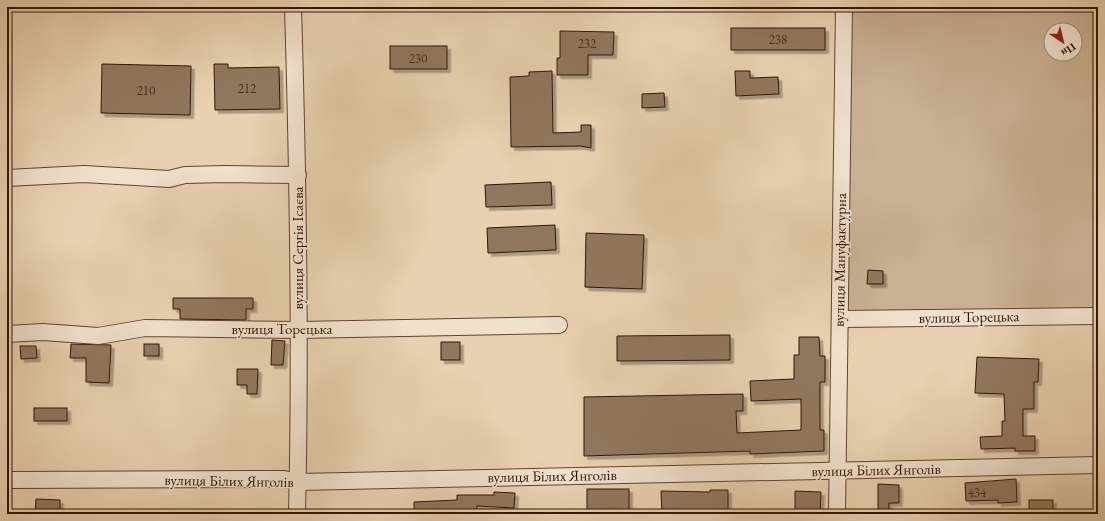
<svg xmlns="http://www.w3.org/2000/svg" width="1105" height="521" viewBox="0 0 1105 521" font-family="'EB Garamond',serif">
<style>
.green{fill:#c9b193;stroke:#7e634c;fill-rule:evenodd}
.building{fill:#91775e;stroke:#331506;filter:url(#shadow)}
.lines{fill:none;stroke-linecap:round;stroke-linejoin:round}
.minor-casing{stroke:#604430;stroke-width:18}
.minor{stroke:#f0e1cc;stroke-width:16}
.labels{text-anchor:middle;stroke-width:3;stroke-linejoin:round;paint-order:stroke}
.number-label{font-size:13px;fill:#4a2e1c}
.street-label{font-size:15px;fill:#331506;stroke:#f0e1cc}
</style>
<defs>
<filter id="shadow"><feDropShadow dx="3.5" dy="3.5" stdDeviation="0" flood-color="#0004"/></filter>
</defs>
<rect width="100%" height="100%" fill="#e8d1b0"/>
<filter id="stains"><feTurbulence type="fractalNoise" baseFrequency=".005" numOctaves="4"/><feColorMatrix values="0 0 0 0 .2 0 0 0 0 .09 0 0 0 0 .02 0 0 0 .5 -.17"/></filter>
<radialGradient id="worn" r=".72"><stop offset=".6" stop-color="#630" stop-opacity="0"/><stop offset="1" stop-color="#630" stop-opacity=".3"/></radialGradient>
<!-- green -->
<path class="green" d="M850,7H1098V311L853,314L846,310ZM1051,30H1075V54H1051Z"/>
<!-- building -->
<g class="building">
<rect x="731" y="28" width="94" height="22"/>
<path d="M560,31L614,32L613,55H588V75H557V58H560Z"/>
<rect x="390" y="46" width="57" height="23"/>
<path d="M102,64L191,66L190,115L101,113Z"/>
<path d="M214,64H228V68L279,67L280,109L215,110Z"/>
<path d="M552,71L553,133L581,132V125H591V148L581,146L511,147L510,77L529,76V72Z"/>
<path d="M735,71H750V78L778,77L779,94L736,96Z"/>
<path d="M664,93L665,107L642,108V94Z"/>
<path d="M551,182L552,205L486,207L485,185Z"/>
<path d="M555,225L556,250L488,253L487,228Z"/>
<path d="M586,233L644,235L642,289L585,287Z"/>
<path d="M868,270L883,271V284H867Z"/>
<path d="M173,298H253V309H246V320L180,319V309H173Z"/>
<path d="M730,335V360L617,361V336Z"/>
<path d="M799,337H819L820,356H825V382H820V430H824V451L750,454V451L584,456V397L743,394V411H736L737,433L801,430V399L751,401L750,381L794,379V355H799Z"/>
<path d="M272,340L285,341L283,365H271Z"/>
<rect x="441" y="342" width="19" height="18"/>
<path d="M71,344L111,345L109,383L86,382V358H70Z"/>
<rect x="144" y="344" width="15" height="12"/>
<path d="M20,346H36L37,358L21,359Z"/>
<path d="M977,357L1039,359L1038,382H1034V409H1023V436H1035V451H1015V448L981,449L980,437L1002,436V421H1005L1004,394L975,393Z"/>
<path d="M237,369H258L257,394H247V385H237Z"/>
<rect x="34" y="408" width="33" height="13"/>
<path d="M1016,479L1017,502L998,503V500L966,501L965,483Z"/>
<path d="M878,484L899,485V503H889V514H878Z"/>
<rect x="587" y="489" width="42" height="25"/>
<path d="M710,490H728V514H710V510H679V514H662L661,491L710,492Z"/>
<path d="M795,491L821,492L820,514H795Z"/>
<path d="M494,492L515,493L514,508L477,506V514H414V502L457,500V495H494Z"/>
<path d="M36,499L60,500V514H35Z"/>
<rect x="1029" y="500" width="24" height="14"/>
</g>
<g class="lines">
<defs>
<g id="minor">
<path d="M293,7C298,176 301,345 297,514"/>
<path d="M7,178L84,174L169,179L185,175L226,174L298,175"/>
<path d="M840,319L1098,316"/>
<path d="M7,334L43,332L98,336L145,328L299,330L559,325"/>
<path d="M7,480L284,479L298,482L1098,465"/>
<path d="M837,514L844,7"/>
</g>
</defs>
<!-- minor casing -->
<use href="#minor" class="minor-casing"/>
<!-- minor -->
<use href="#minor" class="minor"/>
</g>
<g class="labels">
<!-- number labels -->
<g class="number-label">
<text x="778" y="44">238</text>
<text x="587" y="48">232</text>
<text x="418" y="63">230</text>
<text x="247" y="93">212</text>
<text x="146" y="95">210</text>
<text x="977" y="497">434</text>
</g>
<!-- street labels -->
<g class="street-label">
<text transform="translate(298 248) rotate(-90)" y="5">вулиця Сергія Ісаєва</text>
<text transform="translate(840 260) rotate(-89)" y="5">вулиця Мануфактурна</text>
<text transform="translate(969 317) rotate(-1)" y="5">вулиця Торецька</text>
<text x="282" y="334">вулиця Торецька</text>
<text transform="translate(876 470) rotate(-1)" y="5">вулиця Білих Янголів</text>
<text transform="translate(552 476) rotate(-1)" y="5">вулиця Білих Янголів</text>
<text transform="translate(229 481) rotate(1)" y="5">вулиця Білих Янголів</text>
</g>
</g>
<!-- margin -->
<rect width="1105" height="521" fill="none" stroke="#e8d1b0" stroke-width="24"/>
<rect x="8" y="8" width="1089" height="505" fill="none" stroke="#331506" stroke-width="2"/>
<rect x="12" y="12" width="1081" height="497" fill="none" stroke="#331506"/>
<!-- north arrow -->
<g transform="translate(1063 42) rotate(145)"><circle r="19" fill="#f0e1cc" stroke="#a48f7d"/>
<path d="M0-3L7 15L0 10L-7 15Z" fill="#8f2418"/>
<text y="-6" font-size="11" font-weight="bold" text-anchor="middle" fill="#331506">Пн</text>
</g>
<rect width="100%" height="100%" filter="url(#stains)"/>
<rect width="100%" height="100%" fill="url(#worn)"/>
</svg>
